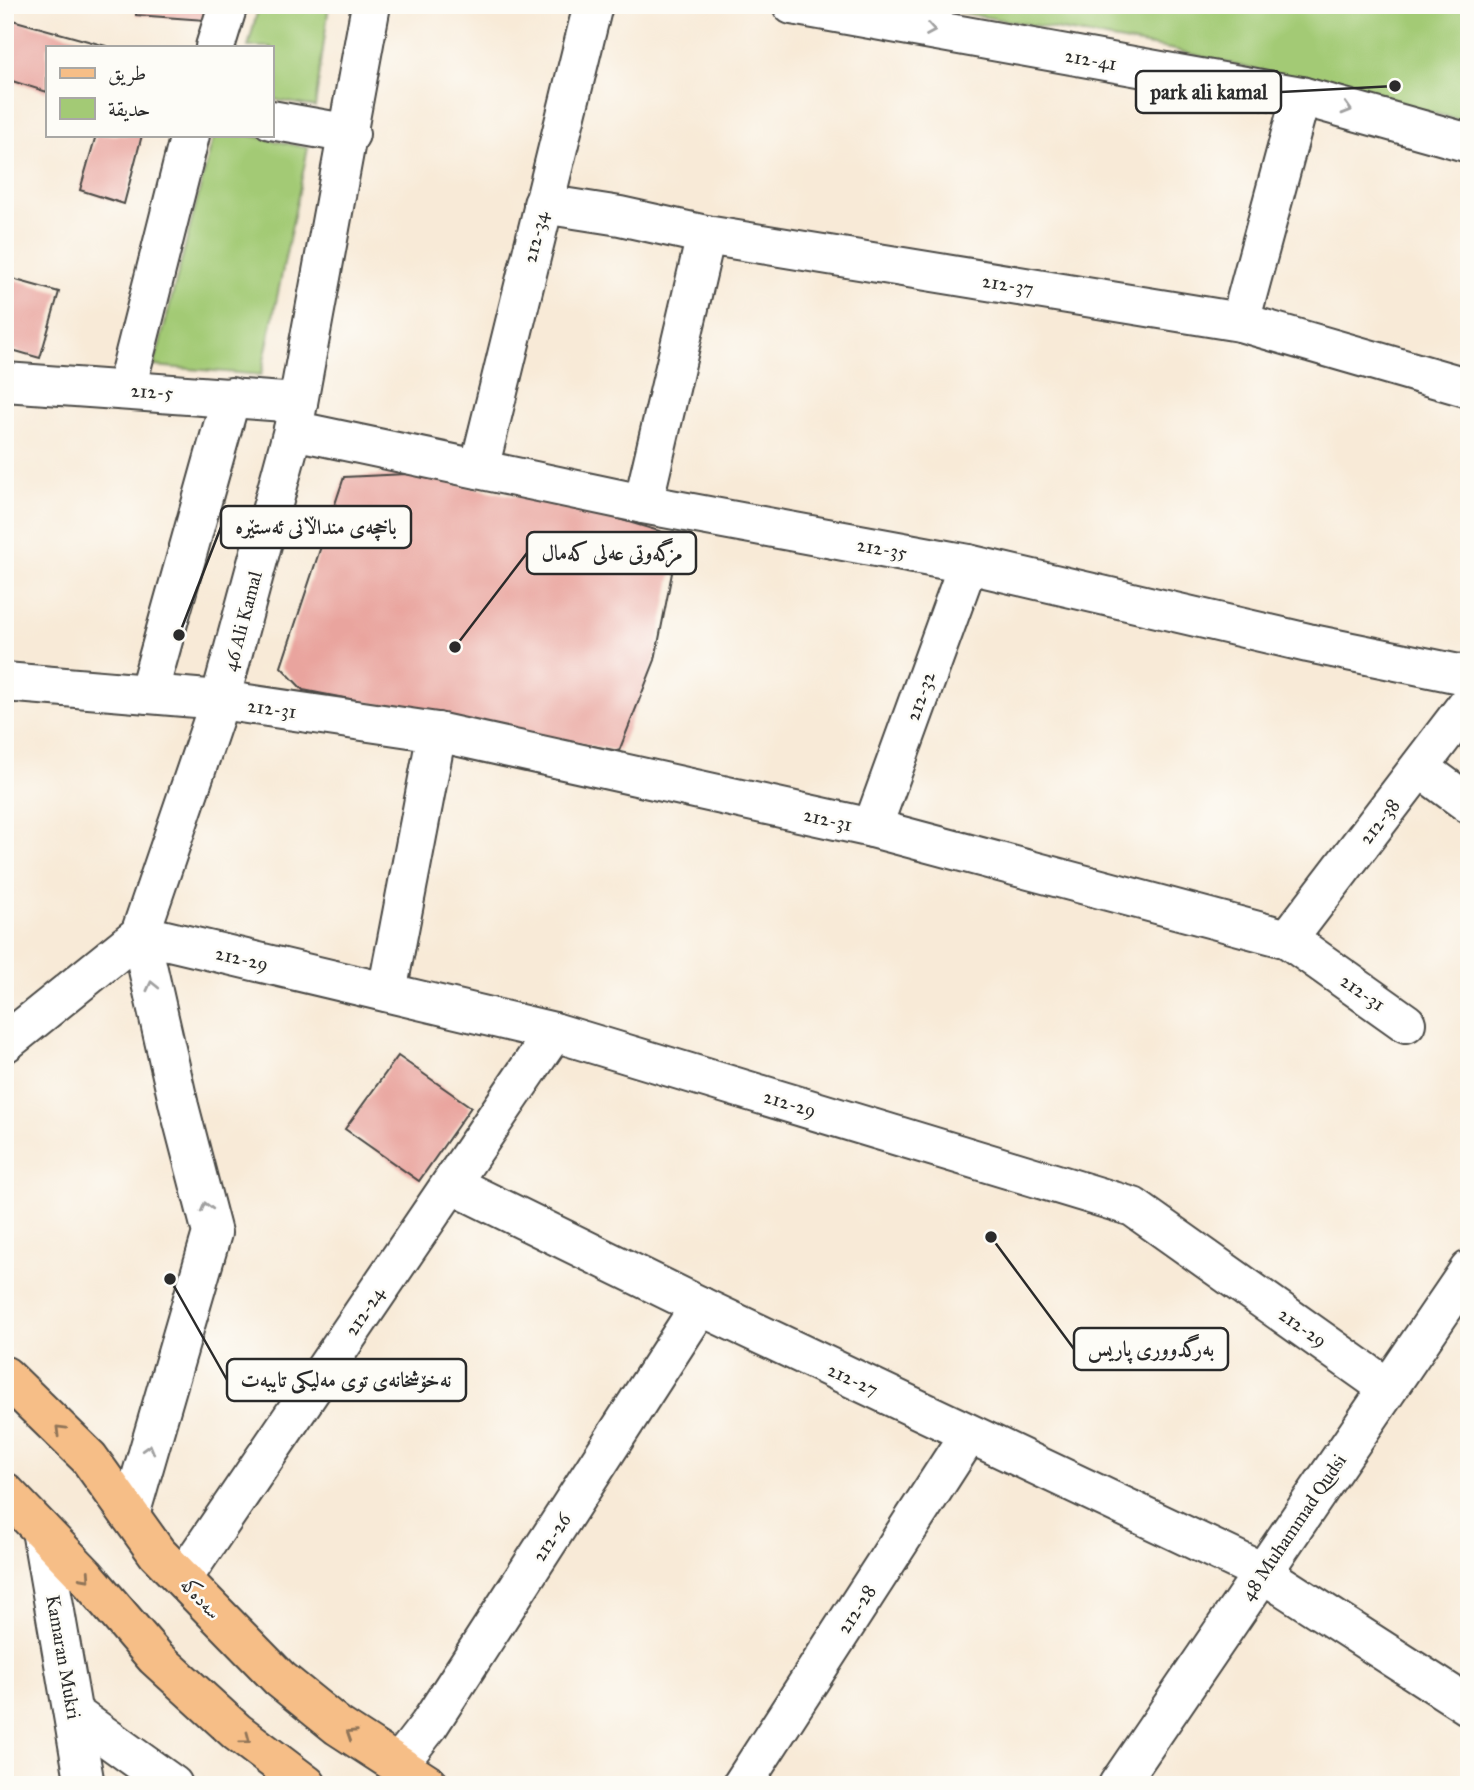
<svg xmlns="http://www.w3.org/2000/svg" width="1474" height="1790" viewBox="0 0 1474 1790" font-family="'IM FELL Great Primer',Amiri,serif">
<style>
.green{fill:#a3ca75;stroke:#677a50;stroke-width:2}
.building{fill:#e9a49e}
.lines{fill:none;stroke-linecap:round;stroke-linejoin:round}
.minor-casing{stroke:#4a4845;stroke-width:42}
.major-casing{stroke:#4a4845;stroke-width:42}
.minor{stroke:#fff;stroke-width:38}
.major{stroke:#f6be87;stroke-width:38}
.oneway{stroke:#a0a0a0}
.oneway2{stroke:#907459}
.labels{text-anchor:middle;stroke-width:5;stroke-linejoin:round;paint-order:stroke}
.street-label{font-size:19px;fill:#2b2b2b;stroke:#fdfcf7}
.leader{fill:none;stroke:#2b2b2b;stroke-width:2.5}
.callout-dot{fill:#2b2b2b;stroke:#fdfcf7;stroke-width:2.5}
.callout{fill:#fdfcf7;stroke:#2b2b2b;stroke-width:2.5}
.callout-label{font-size:21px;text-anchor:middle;font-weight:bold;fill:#2b2b2b}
</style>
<rect width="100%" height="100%" fill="#fdfcf7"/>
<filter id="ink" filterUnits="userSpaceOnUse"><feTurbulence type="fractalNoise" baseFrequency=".0143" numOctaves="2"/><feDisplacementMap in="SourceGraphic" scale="14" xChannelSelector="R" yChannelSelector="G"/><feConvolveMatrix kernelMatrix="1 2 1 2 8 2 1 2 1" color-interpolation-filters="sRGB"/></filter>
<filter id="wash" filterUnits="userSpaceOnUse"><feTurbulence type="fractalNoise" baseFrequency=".00686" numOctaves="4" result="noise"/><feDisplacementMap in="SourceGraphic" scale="28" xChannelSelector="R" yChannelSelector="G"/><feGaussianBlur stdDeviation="1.57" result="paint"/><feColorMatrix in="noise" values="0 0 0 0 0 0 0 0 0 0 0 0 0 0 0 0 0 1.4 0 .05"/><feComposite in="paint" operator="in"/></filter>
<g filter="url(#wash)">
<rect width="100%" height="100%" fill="#f8ead7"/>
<!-- green -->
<g class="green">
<path d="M259,5H329L315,107L271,99V47H248Z"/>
<path d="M917,5H1469V122L1175,50Z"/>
<path d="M214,135H249L308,148L261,375L154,366Z"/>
</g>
<g id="blocks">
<!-- building -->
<g class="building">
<path d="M136,5H206L205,20L136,15Z"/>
<path d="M5,18L106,46V47H47V92L9,80L5,92Z"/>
<path d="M96,135H142L124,204L80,190Z"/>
<path d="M5,277L59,292L40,358L5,348Z"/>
<path d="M407,474L602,514L679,537L655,660L619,751L303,690L281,667L344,477Z"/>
<path d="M398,1056L471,1107L419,1181L345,1129Z"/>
</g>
</g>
</g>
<g filter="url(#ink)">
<use href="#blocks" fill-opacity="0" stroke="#4a4845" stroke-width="2"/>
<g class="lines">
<defs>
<g id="minor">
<path d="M792,5L1301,96L1469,143"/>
<path d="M215,47L228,5"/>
<path d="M271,120L350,134"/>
<path d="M543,204L620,216L706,235L1240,322L1469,388"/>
<path d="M1240,322L1301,96"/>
<path d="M5,382L298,403"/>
<path d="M126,389L190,135"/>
<path d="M293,430L643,504L968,564L1308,643L1469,676"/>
<path d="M479,469L593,5"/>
<path d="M643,504L706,235"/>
<path d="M5,682L220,700L437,732L872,828L1288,939L1406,1023"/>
<path d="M148,694L231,397"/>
<path d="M1420,768L1469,804"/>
<path d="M872,828L968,564"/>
<path d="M1288,939L1469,702"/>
<path d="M387,992L437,732"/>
<path d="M5,1043L140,934L220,700L293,430L371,5"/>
<path d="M451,1184L700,1306L1256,1569L1469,1706"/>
<path d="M130,1515L212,1233L179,1106L140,934L554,1032L1133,1207L1388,1388"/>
<path d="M41,1530L85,1785"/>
<path d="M183,1578L554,1032"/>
<path d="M74,1714L173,1785"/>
<path d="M398,1765L429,1725L700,1306"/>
<path d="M742,1785L969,1434"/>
<path d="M1118,1785L1469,1270"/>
</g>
<g id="major">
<path d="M5,1376L89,1458L157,1553L280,1679L338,1726L429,1785"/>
<path d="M5,1492L85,1575L155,1657L237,1732L307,1785"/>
</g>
</defs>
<!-- minor casing -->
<use href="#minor" class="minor-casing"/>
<!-- major casing -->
<use href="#major" class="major-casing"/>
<!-- minor -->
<use href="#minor" class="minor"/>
<!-- major -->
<use href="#major" class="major"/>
</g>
<!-- one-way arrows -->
<defs><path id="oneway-chevron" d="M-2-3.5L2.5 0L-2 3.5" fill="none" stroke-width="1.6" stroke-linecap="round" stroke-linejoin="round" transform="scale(1.75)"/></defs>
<g class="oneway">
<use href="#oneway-chevron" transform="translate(931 30) rotate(10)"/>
<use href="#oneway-chevron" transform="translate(1347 109) rotate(16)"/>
<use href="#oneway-chevron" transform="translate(152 986) rotate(-103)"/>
<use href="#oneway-chevron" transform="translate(206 1207) rotate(-105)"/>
<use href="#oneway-chevron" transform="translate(149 1449) rotate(-74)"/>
</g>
<g class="oneway2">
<use href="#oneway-chevron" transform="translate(60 1430) rotate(-135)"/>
<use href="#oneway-chevron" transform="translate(86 1577) rotate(48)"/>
<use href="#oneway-chevron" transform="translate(351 1734) rotate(-147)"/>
<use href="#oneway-chevron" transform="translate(246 1739) rotate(37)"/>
</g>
</g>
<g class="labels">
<!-- street labels -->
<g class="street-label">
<text transform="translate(1091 59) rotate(10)" y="7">212-41</text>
<text transform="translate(535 237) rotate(-76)" y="7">212-34</text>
<text transform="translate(1008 284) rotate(9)" y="7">212-37</text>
<text transform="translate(152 391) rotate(4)" y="7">212-5</text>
<text transform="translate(882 548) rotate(10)" y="7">212-35</text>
<text transform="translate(242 621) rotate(-75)" y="7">46 Ali Kamal</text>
<text transform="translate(920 696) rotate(-70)" y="7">212-32</text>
<text transform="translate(272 708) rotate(8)" y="7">212-31</text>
<text transform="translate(828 819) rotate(13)" y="7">212-31</text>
<text transform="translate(1379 821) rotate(-52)" y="7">212-38</text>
<text transform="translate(242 958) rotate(13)" y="7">212-29</text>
<text transform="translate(1363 992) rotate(35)" y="7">212-31</text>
<text transform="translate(790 1103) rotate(17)" y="7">212-29</text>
<text transform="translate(364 1311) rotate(-56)" y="7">212-24</text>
<text transform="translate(1303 1327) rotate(35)" y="7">212-29</text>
<text transform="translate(853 1379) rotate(25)" y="7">212-27</text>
<text transform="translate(1293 1527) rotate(-56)" y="7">48 Muhammad Qudsi</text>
<text transform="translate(551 1537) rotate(-57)" y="7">212-26</text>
<text transform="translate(201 1598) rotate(47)" y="7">سەدەکە</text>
<text transform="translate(856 1609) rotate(-57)" y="7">212-28</text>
<text transform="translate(64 1657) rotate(80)" y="7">Kamaran Mukri</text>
</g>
</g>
<!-- callouts -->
<path class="leader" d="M1395 86L1281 92M179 635L221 527M455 647L527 553M991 1237L1074 1349M170 1279L227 1380"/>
<g class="callout-dot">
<circle cx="1395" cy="86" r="7"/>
<circle cx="179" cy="635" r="7"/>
<circle cx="455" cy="647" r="7"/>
<circle cx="991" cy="1237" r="7"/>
<circle cx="170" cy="1279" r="7"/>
</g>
<g class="callout">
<rect x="1136" y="71" width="145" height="42" rx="7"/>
<rect x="221" y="506" width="190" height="42" rx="7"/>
<rect x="527" y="532" width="169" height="42" rx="7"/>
<rect x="1074" y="1328" width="154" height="42" rx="7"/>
<rect x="227" y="1359" width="239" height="42" rx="7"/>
</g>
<g class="callout-label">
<text x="1209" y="99">park ali kamal</text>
<text x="316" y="534">باخچەی منداڵانی ئەستێرە</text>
<text x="612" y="560">مزگەوتی عەلی کەمال</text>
<text x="1151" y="1356">بەرگدووری پاریس</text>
<text x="346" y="1387">نەخۆشخانەی توی مەلیكی تایبەت</text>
</g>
<!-- margin -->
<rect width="1474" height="1790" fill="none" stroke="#fdfcf7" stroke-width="28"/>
<!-- legend -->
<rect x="46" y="46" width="228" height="91" fill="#fdfcf7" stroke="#a9a8a5" stroke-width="2"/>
<rect x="60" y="68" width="35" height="10" fill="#f6be87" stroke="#a9a8a5" stroke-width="2"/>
<text x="108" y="80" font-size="21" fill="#2b2b2b">طريق</text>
<rect x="60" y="98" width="35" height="21" fill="#a3ca75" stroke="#a9a8a5" stroke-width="2"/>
<text x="108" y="116" font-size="21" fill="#2b2b2b">حديقة</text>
</svg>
